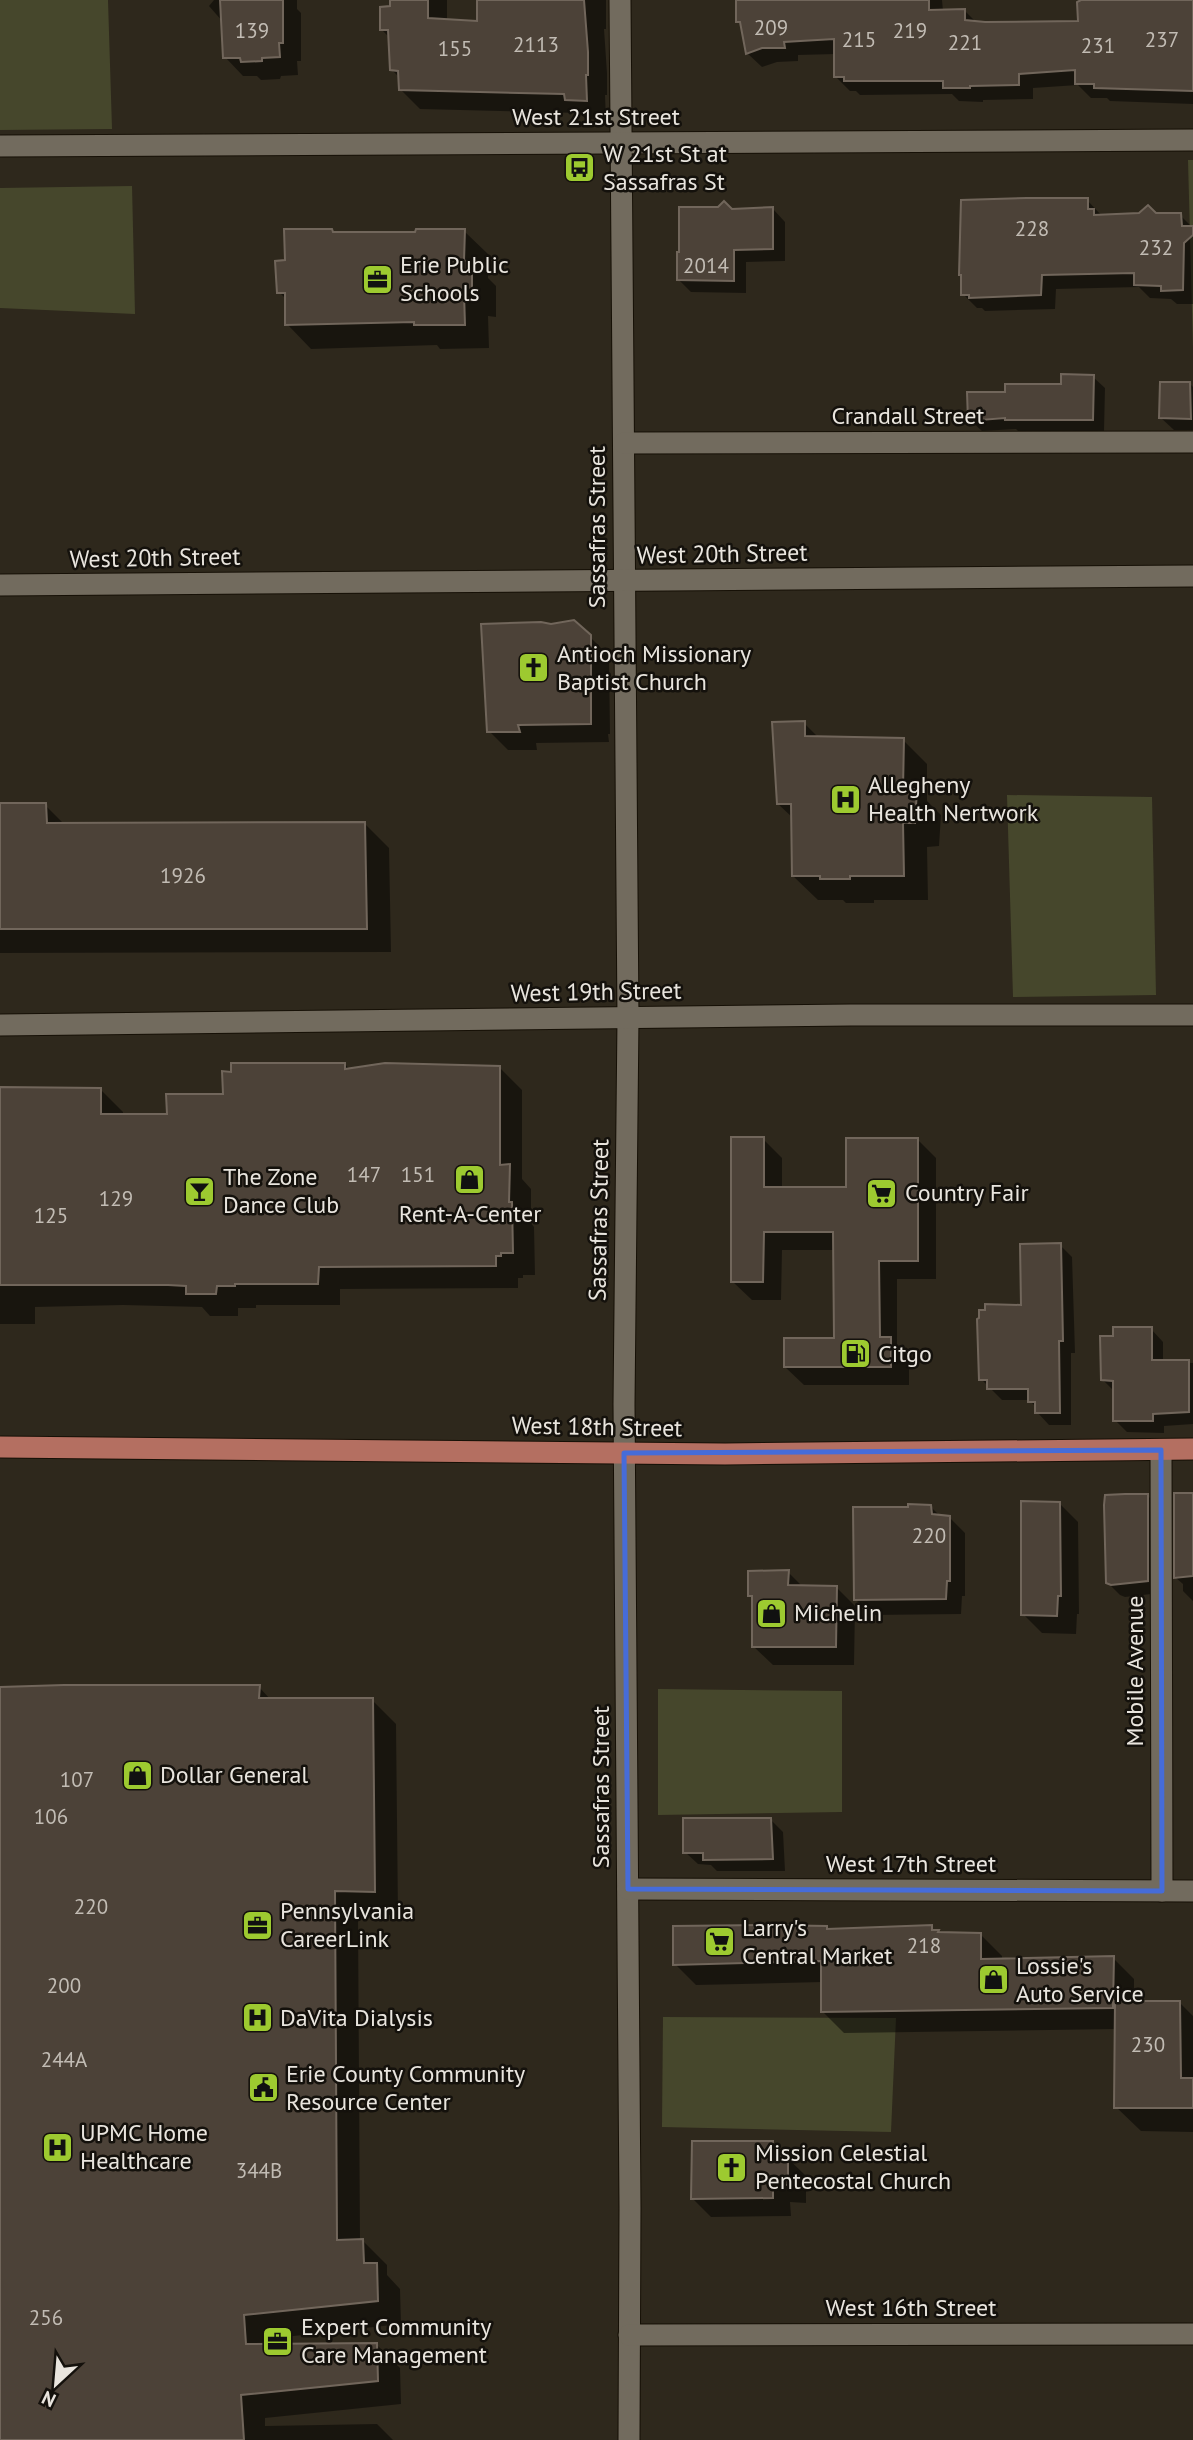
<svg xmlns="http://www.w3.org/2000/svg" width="1193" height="2440" viewBox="0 0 1193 2440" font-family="'PT Sans',sans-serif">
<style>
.green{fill:#46472c}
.shadow{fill:#0007}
.building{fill:#4c4238;stroke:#71665b;stroke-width:2}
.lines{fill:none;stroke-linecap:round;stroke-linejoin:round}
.minor-casing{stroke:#161006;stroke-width:23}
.major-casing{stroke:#161006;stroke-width:23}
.minor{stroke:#726b5e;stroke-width:21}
.major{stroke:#b46f61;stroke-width:21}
.marked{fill:none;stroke:#466cd9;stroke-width:5;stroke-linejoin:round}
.labels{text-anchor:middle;stroke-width:5;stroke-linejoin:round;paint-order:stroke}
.number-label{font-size:21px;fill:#c2bcb4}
.street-label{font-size:24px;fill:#e9e5de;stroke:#14110c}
.poi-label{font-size:24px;fill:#e9e5de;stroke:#14110c;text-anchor:start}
</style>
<rect width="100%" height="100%" fill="#2e281c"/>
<!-- green -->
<g class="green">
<path d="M0,0H108L112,129L0,130Z"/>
<path d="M1188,160H1193V349Z"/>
<path d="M132,186L135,314L0,308V188Z"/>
<path d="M1007,795L1152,797L1156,995L1013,997Z"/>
<path d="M658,1689L842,1691V1812L658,1815Z"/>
<path d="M663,2017L896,2018L891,2132L662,2127Z"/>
</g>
<!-- shadow -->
<g class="shadow">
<path d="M214,0H297V9L301,13V61H297L298,75L281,76L280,79L261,80L257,76H243L225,57L223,22L209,6Z"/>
<path d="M392,0H447V21L479,23V0H606V29H604L607,73V95H605L606,120L586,119L580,113L420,109L400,89V78L391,69L390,38L381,29L392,8Z"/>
<path d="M737,0H942L943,11L964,10L977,23H1080L1083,0H1193V104L1110,101L1107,98H1091L1078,85L1033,88V99L983,100V102L959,101L952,94L860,95L856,91H850L836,77V54L798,55V61L777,62L762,67L747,53L743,27L738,22Z"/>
<path d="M1087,200L1102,216L1180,215L1193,228V304H1177L1171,299L1150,298L1139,287L1056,289L1055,309L985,311L982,308H977L963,294Z"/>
<path d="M773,209L785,222V261L746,262V293L691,292L679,280L732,211Z"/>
<path d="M464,231L489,255L488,278L496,286V317L488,316L489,348L440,349L437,345L311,349L287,324V300L279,292L287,262L334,234Z"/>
<path d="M1093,377L1105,388L1104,431H1018L1016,429L982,431L970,420L1007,394L1062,386Z"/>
<path d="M1190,384L1193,387V430H1174L1161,418Z"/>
<path d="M589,636L609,656L610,734H608L609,742L536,743L537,750H508L489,731Z"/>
<path d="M804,723L819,738L903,740L927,764V801L941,815L939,846L927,847L928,900H874V903H846L843,900H818L793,876V818L778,804Z"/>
<path d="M0,805H45L64,824H365L389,848L391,952L0,953Z"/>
<path d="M345,1064L350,1070L499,1067L522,1090V1179L531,1189V1223L534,1227L535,1275H523V1278H518V1288L340,1289V1305H256V1308H238V1316H210L202,1307L123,1305L35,1307V1324H0V1149L100,1089L123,1112V1116L168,1115L225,1096Z"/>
<path d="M763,1139L782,1158V1188L848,1189L917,1139L936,1158V1279H897V1346L909,1358V1385H804L785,1367L836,1340L835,1250H782L781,1300H752L733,1282Z"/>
<path d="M1060,1245L1072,1257L1075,1353H1071V1425H1049L1037,1412V1408L1029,1400H1002L981,1379Z"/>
<path d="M1151,1329L1163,1342V1362L1193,1363V1424L1164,1426V1433L1127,1432L1115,1420V1392L1103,1380Z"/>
<path d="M1147,1495L1160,1508V1593L1125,1597L1120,1595L1107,1582Z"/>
<path d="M1193,1495V1601L1183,1591V1584L1176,1578Z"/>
<path d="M1059,1503L1078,1522L1079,1614H1077L1076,1634L1042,1633L1023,1614Z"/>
<path d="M931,1507L940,1516L949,1517L965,1533V1596H962L961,1614L872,1615L856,1600Z"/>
<path d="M788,1572L803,1587H836L855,1606L854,1665H773L754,1647V1599L750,1595Z"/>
<path d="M259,1687L271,1700H372L396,1724L398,1915H358L360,2241H363L387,2265V2275L400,2289L401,2324L267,2339L268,2346L376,2344L400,2368L401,2404L265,2418V2426L377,2424L393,2440H0V1688Z"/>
<path d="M771,1820L783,1832L785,1871H717L711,1865L698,1864L685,1852Z"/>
<path d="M931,1927L936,1932L981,1935L1002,1956V1960L1113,1958L1134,1979V2003L1179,2002L1193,2016V2132L1141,2131L1116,2107V2029L844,2033L823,2012V1982L696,1985L675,1964L829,1931Z"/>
<path d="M772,2143L806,2176V2203L790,2202L791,2216L711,2217L692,2198Z"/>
</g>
<!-- building -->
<g class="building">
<path d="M220,0H283V43H279L280,57L262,58V61L241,62L240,58H223Z"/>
<path d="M390,0H428V18L477,21V0H584L588,52V75H586L587,101L565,100L564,94L399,90L398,71L390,70L388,30H380V7L390,6Z"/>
<path d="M736,0H929V10L965,9V20L985,22L1078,21L1077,2L1081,0H1193V91L1094,88V84H1075V70L1019,74V85L970,86V88H943V81H844V77H834V39L784,42L785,48H762L746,54L740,22H736Z"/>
<path d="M1027,198H1088V209H1094V215L1139,213L1148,205L1156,213H1181L1182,226H1193V235L1184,243L1183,290L1161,291V286L1134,285V273L1042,275L1041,295L969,298V295H961V275H959L961,200Z"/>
<path d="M724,201L732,209L773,207V249L734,250V281L677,280V252H679V207H718Z"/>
<path d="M284,229H332L333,232H415L416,229H465L464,261L472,260V293H464L465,325H414V322L285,325V293H277L275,261L285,260Z"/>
<path d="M1061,374L1094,375L1093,420H1005V418L968,421L967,392H1005V384H1061Z"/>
<path d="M1160,382H1190L1191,419L1159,418Z"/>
<path d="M574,620L591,635V724L518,725L520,732H487L481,624L541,622L551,624Z"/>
<path d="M805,721V736L904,738L903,789H917L915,823H903L904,876H850V879H820V876H792L791,804H777L772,722Z"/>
<path d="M0,803H46L47,823L365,822L367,929H0Z"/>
<path d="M231,1063H345V1069L385,1063L500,1066V1165L510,1164L509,1202H512L513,1253H501V1256H496V1266L319,1267L318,1284H235V1286H217L216,1294H186V1286L168,1285H0V1087L101,1088V1114H167L166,1094H223L222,1071L231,1072Z"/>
<path d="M731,1137H764V1187H846V1138H918V1261H879L880,1337H891V1367H784V1338H834L833,1232H764L763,1282H731Z"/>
<path d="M1061,1243L1063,1341H1059L1060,1413H1035V1402H1028V1389H987V1380H979L977,1319L979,1318V1310H985V1304L1021,1305L1020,1244Z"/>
<path d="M1113,1327H1152V1360H1189V1412L1153,1414V1421H1113V1381L1101,1380L1100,1336H1113Z"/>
<path d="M1174,1493H1193V1576L1174,1578Z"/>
<path d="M1125,1494H1148V1581L1111,1585L1106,1583L1104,1505L1105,1495Z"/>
<path d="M1021,1501L1060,1502L1061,1596H1058L1057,1616L1021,1615Z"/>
<path d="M908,1504L931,1505L932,1514L950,1516V1581H947L946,1599L854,1600L853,1507H908Z"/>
<path d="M789,1570L788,1585L837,1586L836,1647H752V1596H748V1571Z"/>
<path d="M64,1685H260L259,1698H373L375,1892L335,1891L337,2240L363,2239L364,2263H377L378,2301L244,2315L246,2344L377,2343L378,2381L241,2395L244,2440H0V1687Z"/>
<path d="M683,1818H771L773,1859L703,1860V1853H683Z"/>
<path d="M764,1925L827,1926V1929L932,1925V1930H939L938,1932L981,1933V1959L1114,1956L1113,2008L821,2012V1961L673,1965V1926Z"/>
<path d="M1115,2001H1180L1181,2078H1193V2108H1114Z"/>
<path d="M692,2141H773L772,2156H788V2185L773,2184V2198L691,2199Z"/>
</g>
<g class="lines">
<defs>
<g id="minor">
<path d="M620,0L628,1018L624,1404L630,2208L629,2440"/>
<path d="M0,146L1193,140"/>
<path d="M624,443L1193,442"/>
<path d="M0,585L1193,576"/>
<path d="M0,1025L851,1015H1193"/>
<path d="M1161,1450L1162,1891"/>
<path d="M628,1889L1193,1891"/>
<path d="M629,2335L1193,2334"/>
</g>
<path id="major" d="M0,1447L725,1454L1193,1449"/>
</defs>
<!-- minor casing -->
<use href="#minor" class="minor-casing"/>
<!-- major casing -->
<use href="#major" class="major-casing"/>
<!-- minor -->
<use href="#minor" class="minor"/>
<!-- major -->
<use href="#major" class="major"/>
</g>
<!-- marked area -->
<path class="marked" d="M1161,1450L1162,1891L628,1889L624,1453Z"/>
<!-- icons -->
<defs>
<symbol id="bus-square" viewBox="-11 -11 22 22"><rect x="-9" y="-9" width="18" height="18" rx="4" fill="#9dca30" stroke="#14110c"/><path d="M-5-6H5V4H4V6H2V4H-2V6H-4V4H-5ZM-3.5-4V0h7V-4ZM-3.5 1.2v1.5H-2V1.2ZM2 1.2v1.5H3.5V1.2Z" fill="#111"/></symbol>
<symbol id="office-square" viewBox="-11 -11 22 22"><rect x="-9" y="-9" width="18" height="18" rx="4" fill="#9dca30" stroke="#14110c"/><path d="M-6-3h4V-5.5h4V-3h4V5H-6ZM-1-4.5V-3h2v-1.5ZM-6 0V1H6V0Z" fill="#111"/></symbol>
<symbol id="church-square" viewBox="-11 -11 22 22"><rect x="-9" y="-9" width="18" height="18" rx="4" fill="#9dca30" stroke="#14110c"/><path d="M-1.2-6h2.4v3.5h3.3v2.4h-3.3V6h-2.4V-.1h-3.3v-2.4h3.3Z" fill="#111"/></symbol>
<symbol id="hospital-square" viewBox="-11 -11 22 22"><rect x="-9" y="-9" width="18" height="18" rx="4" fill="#9dca30" stroke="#14110c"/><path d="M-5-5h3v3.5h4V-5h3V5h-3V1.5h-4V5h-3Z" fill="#111"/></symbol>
<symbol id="shop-square" viewBox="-11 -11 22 22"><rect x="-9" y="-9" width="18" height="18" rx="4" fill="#9dca30" stroke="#14110c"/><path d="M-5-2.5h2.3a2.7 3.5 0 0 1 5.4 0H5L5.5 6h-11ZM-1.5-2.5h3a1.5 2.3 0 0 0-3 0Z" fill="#111"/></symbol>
<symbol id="bar-square" viewBox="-11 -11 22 22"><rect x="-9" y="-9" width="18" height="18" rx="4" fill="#9dca30" stroke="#14110c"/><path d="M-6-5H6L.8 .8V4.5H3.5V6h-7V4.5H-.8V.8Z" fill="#111"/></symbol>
<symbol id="supermarket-square" viewBox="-11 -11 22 22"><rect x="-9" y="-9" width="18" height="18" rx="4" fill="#9dca30" stroke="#14110c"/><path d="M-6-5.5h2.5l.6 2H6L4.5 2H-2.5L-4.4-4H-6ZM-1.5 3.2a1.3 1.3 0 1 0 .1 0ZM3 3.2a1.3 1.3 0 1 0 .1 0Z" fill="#111"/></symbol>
<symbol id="fuel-square" viewBox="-11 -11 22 22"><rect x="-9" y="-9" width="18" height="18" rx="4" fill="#9dca30" stroke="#14110c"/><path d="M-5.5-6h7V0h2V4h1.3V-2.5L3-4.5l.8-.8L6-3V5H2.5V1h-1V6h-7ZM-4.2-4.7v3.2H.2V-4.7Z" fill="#111"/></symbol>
<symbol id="civic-square" viewBox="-11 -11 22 22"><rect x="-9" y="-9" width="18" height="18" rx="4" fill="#9dca30" stroke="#14110c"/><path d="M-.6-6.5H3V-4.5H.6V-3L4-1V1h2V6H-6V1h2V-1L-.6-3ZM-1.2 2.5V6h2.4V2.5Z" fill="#111"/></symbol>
</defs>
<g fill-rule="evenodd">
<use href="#bus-square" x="562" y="150" width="35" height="35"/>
<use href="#office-square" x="360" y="262" width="35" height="35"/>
<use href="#church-square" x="516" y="650" width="35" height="35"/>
<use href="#hospital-square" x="828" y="782" width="35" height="35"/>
<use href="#shop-square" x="452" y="1162" width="35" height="35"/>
<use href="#bar-square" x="182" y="1174" width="35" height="35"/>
<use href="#supermarket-square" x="864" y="1176" width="35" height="35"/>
<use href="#fuel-square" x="838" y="1336" width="35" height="35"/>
<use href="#shop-square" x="754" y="1596" width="35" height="35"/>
<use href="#shop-square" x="120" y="1758" width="35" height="35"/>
<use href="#office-square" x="240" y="1908" width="35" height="35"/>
<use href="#supermarket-square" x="702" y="1924" width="35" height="35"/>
<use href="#shop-square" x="976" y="1962" width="35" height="35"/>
<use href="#hospital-square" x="240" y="2000" width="35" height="35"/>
<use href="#civic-square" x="246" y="2070" width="35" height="35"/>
<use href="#hospital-square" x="40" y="2130" width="35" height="35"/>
<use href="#church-square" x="714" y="2150" width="35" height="35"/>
<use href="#office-square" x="260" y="2324" width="35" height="35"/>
</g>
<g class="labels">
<!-- number labels -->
<g class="number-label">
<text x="771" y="35">209</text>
<text x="252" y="38">139</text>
<text x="910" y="38">219</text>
<text x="859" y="47">215</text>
<text x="1162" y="47">237</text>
<text x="965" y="50">221</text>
<text x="536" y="52">2113</text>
<text x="1098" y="53">231</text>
<text x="455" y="56">155</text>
<text x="1032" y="236">228</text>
<text x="1156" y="255">232</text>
<text x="706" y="273">2014</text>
<text x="183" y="883">1926</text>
<text x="364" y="1182">147</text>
<text x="418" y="1182">151</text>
<text x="116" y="1206">129</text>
<text x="51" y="1223">125</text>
<text x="929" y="1543">220</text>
<text x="77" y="1787">107</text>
<text x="51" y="1824">106</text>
<text x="91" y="1914">220</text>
<text x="924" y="1953">218</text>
<text x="64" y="1993">200</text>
<text x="1148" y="2052">230</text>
<text x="64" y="2067">244A</text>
<text x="259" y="2178">344B</text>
<text x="46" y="2325">256</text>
</g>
<!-- street labels -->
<g class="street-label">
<text x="596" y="125">West 21st Street</text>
<text x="908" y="424">Crandall Street</text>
<text transform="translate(597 527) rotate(-90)" y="8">Sassafras Street</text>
<text transform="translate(722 554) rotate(-1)" y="8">West 20th Street</text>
<text transform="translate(155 558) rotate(-1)" y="8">West 20th Street</text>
<text transform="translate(596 992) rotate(-1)" y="8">West 19th Street</text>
<text transform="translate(599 1220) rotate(-89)" y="8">Sassafras Street</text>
<text transform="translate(597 1427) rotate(1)" y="8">West 18th Street</text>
<text transform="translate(1135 1671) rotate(-90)" y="8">Mobile Avenue</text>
<text transform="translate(601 1787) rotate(-90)" y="8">Sassafras Street</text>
<text x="911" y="1872">West 17th Street</text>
<text x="911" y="2316">West 16th Street</text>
</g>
<!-- poi labels -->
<g class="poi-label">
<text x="603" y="162">W 21st St at<tspan x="603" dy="28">Sassafras St</tspan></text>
<text x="400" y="273">Erie Public<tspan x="400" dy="28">Schools</tspan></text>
<text x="557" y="662">Antioch Missionary<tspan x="557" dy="28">Baptist Church</tspan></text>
<text x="868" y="793">Allegheny<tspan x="868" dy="28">Health Nertwork</tspan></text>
<text x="223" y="1185">The Zone<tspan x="223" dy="28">Dance Club</tspan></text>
<text x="905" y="1201">Country Fair</text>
<text x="470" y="1222" text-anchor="middle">Rent-A-Center</text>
<text x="878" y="1362">Citgo</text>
<text x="794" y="1621">Michelin</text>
<text x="160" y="1783">Dollar General</text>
<text x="280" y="1919">Pennsylvania<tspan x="280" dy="28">CareerLink</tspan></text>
<text x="742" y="1936">Larry's<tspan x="742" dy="28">Central Market</tspan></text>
<text x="1016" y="1974">Lossie's<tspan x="1016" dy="28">Auto Service</tspan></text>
<text x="280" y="2026">DaVita Dialysis</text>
<text x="286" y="2082">Erie County Community<tspan x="286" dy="28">Resource Center</tspan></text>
<text x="80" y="2141">UPMC Home<tspan x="80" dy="28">Healthcare</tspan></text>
<text x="755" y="2161">Mission Celestial<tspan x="755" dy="28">Pentecostal Church</tspan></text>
<text x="301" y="2335">Expert Community<tspan x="301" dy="28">Care Management</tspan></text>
</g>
</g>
<!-- north arrow -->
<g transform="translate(56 2384) rotate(206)" stroke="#14110c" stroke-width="5" paint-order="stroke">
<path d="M0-5L12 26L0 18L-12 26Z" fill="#e9e5de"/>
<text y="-10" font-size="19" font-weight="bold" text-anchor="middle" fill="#e9e5de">N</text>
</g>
</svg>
